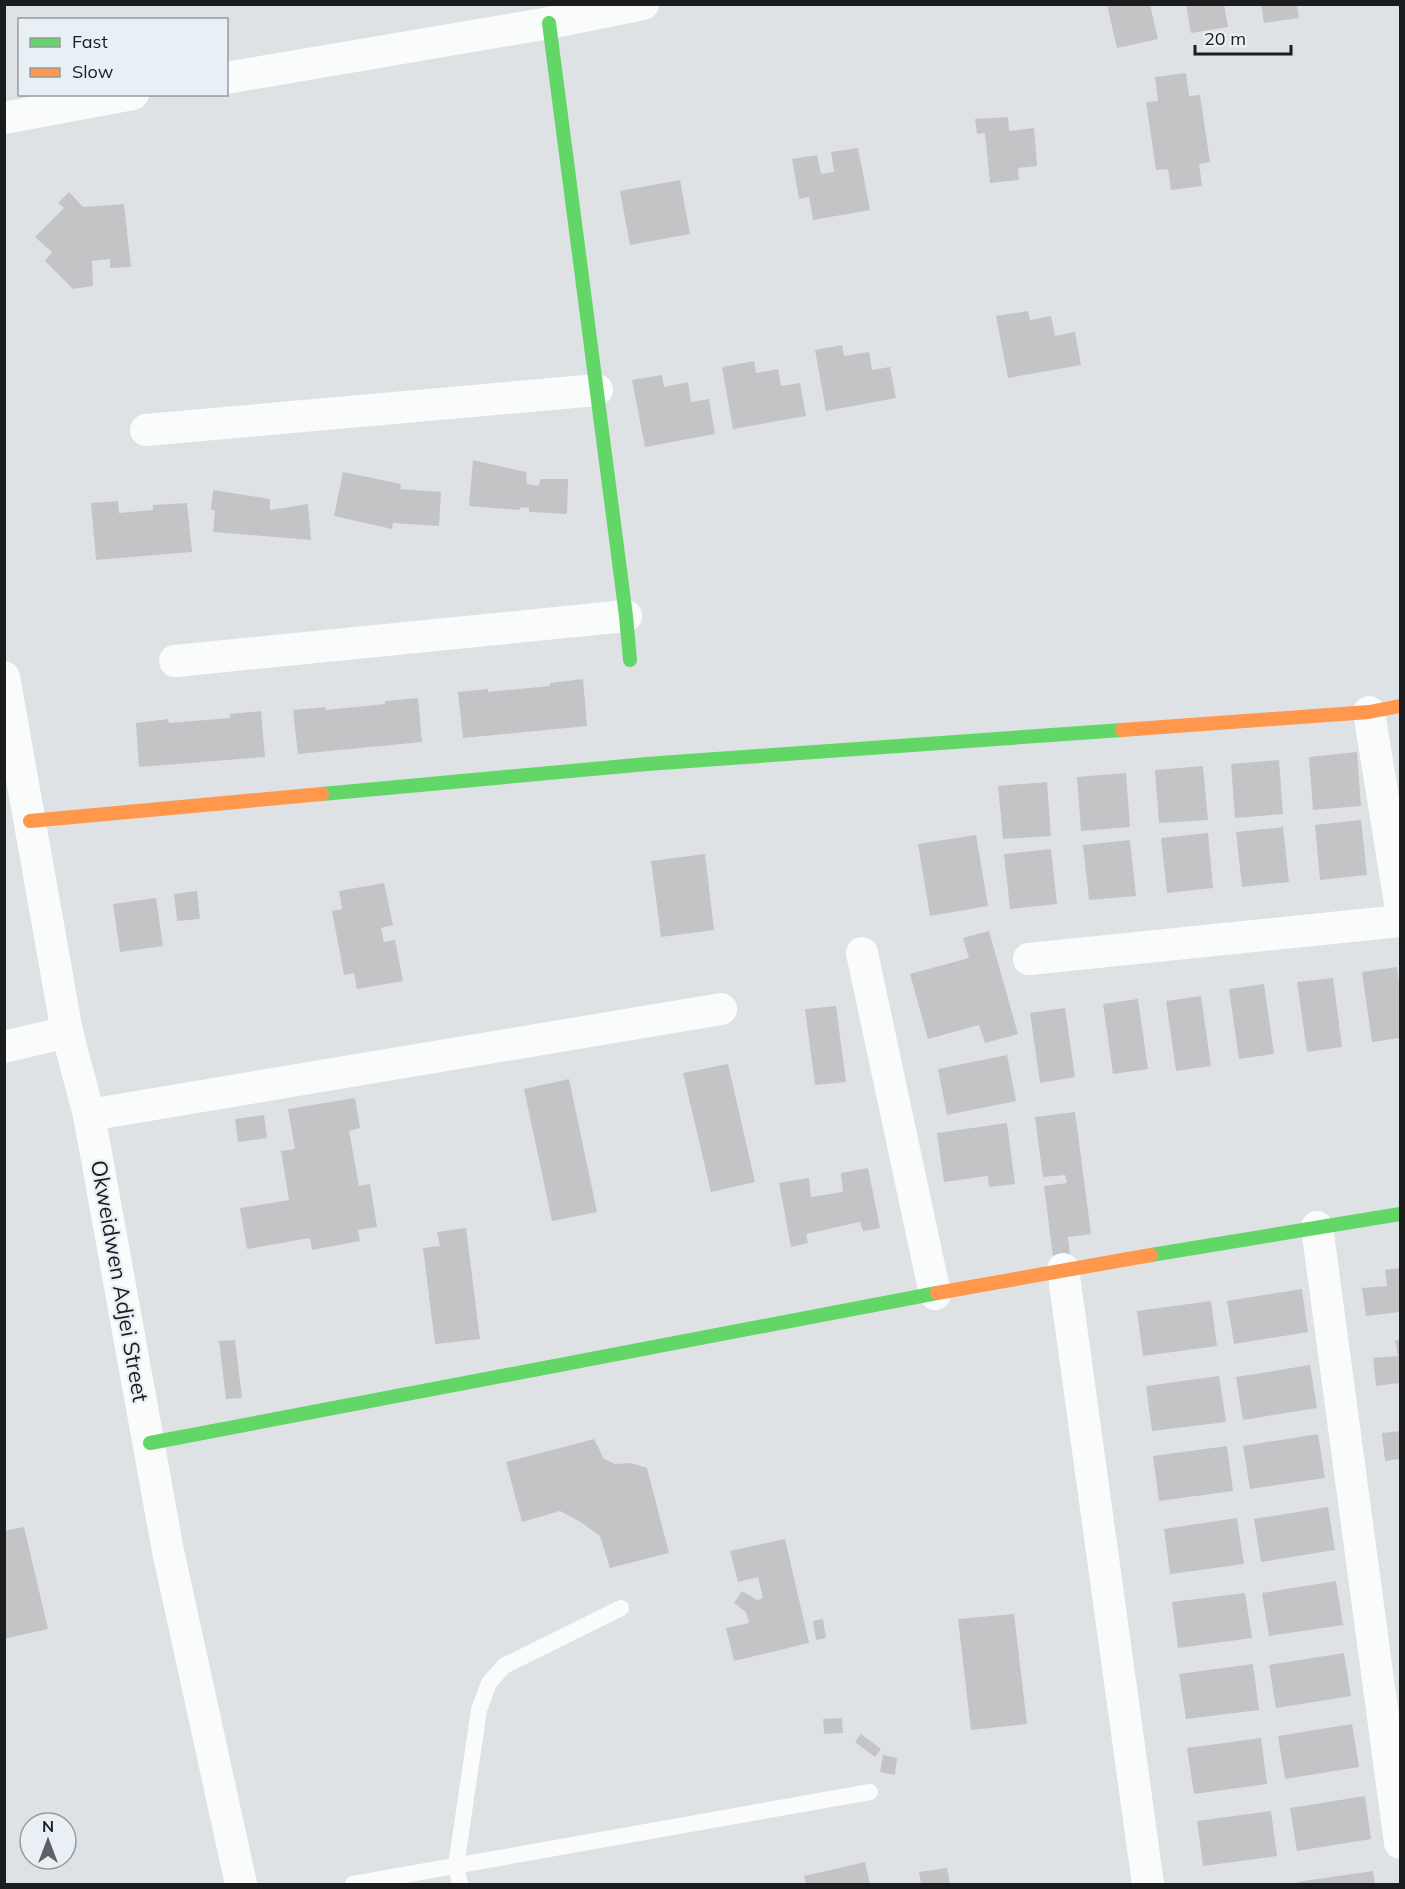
<svg xmlns="http://www.w3.org/2000/svg" width="1405" height="1889" viewBox="0 0 1405 1889" font-family="Mulish,sans-serif">
<style>
.building{fill:#c4c4c7}
.lines{fill:none;stroke-linecap:round;stroke-linejoin:round}
.lane{stroke:#fafbfb;stroke-width:16}
.street{stroke:#fafbfb;stroke-width:32}
.fast{stroke:#63d668;stroke-width:14}
.slow{stroke:#ff974d;stroke-width:14}
.labels{text-anchor:middle;stroke-width:4.5;stroke-linejoin:round;paint-order:stroke}
.street-label{font-size:22px;fill:#1a1c1e;stroke:#e9f0f5}
</style>
<rect width="100%" height="100%" fill="#dfe2e5"/>
<!-- building -->
<g class="building">
<path d="M1186,4H1224L1228,27L1191,33Z"/>
<path d="M1261,4H1297L1299,18L1264,23Z"/>
<path d="M1107,5H1150L1158,39L1117,48Z"/>
<path d="M1186,73L1189,96L1200,95L1210,162L1199,164L1202,186L1171,190L1168,169L1156,170L1146,102L1158,101L1155,77Z"/>
<path d="M1008,117L1009,131L1034,128L1037,166L1018,168L1019,180L990,183L985,133L977,134L975,119Z"/>
<path d="M858,148L870,210L813,220L809,197L799,199L792,159L817,155L821,174L834,172L831,152Z"/>
<path d="M680,180L690,234L630,245L620,191Z"/>
<path d="M69,192L83,207L124,204L131,267L110,268V259L92,261L93,286L73,289L45,261L52,252L35,237L64,208L58,203Z"/>
<path d="M1028,311L1030,320L1051,316L1055,336L1075,332L1081,365L1008,378L996,316Z"/>
<path d="M842,345L844,356L869,352L872,370L890,367L896,398L826,411L815,350Z"/>
<path d="M754,361L756,373L778,369L781,386L800,383L806,416L733,429L722,367Z"/>
<path d="M662,375L664,387L688,382L691,402L709,399L715,434L645,447L632,380Z"/>
<path d="M473,460L526,472L527,484L538,486L541,479H568L567,514L529,512V508L521,507L519,510L469,506Z"/>
<path d="M343,472L401,484L400,489L441,492L439,526L393,523L392,529L334,516Z"/>
<path d="M213,490L270,499V510L308,504L311,540L213,532L215,511L211,509Z"/>
<path d="M118,501L119,513L153,510V505L187,503L192,552L96,560L91,503Z"/>
<path d="M583,679L587,726L463,738L458,692L488,689V692L550,686V683Z"/>
<path d="M418,698L422,742L298,754L293,710L325,707L326,710L385,704V701Z"/>
<path d="M261,711L265,757L139,767L136,723L168,719L169,723L230,718V714Z"/>
<path d="M1357,752L1361,806L1313,810L1309,757Z"/>
<path d="M1279,760L1283,814L1235,818L1231,764Z"/>
<path d="M1203,766L1208,820L1159,823L1155,770Z"/>
<path d="M1126,773L1130,827L1081,831L1077,777Z"/>
<path d="M1047,782L1051,836L1003,839L998,786Z"/>
<path d="M1361,820L1367,875L1320,880L1315,825Z"/>
<path d="M1283,827L1289,882L1242,887L1236,832Z"/>
<path d="M1208,833L1213,888L1167,893L1161,838Z"/>
<path d="M976,835L988,906L930,916L918,844Z"/>
<path d="M1130,840L1136,896L1089,900L1083,845Z"/>
<path d="M1051,849L1057,904L1010,909L1004,854Z"/>
<path d="M705,854L714,930L661,937L651,861Z"/>
<path d="M384,883L393,925L381,928L384,942L395,940L403,981L357,989L354,973L344,975L332,911L342,909L339,891Z"/>
<path d="M197,891L200,919L177,921L174,894Z"/>
<path d="M156,898L163,946L120,952L113,904Z"/>
<path d="M989,931L1018,1034L985,1043L979,1025L928,1039L910,974L969,958L963,938Z"/>
<path d="M1397,967L1400,992V1038L1372,1042L1362,972Z"/>
<path d="M1333,978L1342,1047L1307,1052L1297,982Z"/>
<path d="M1264,984L1274,1054L1239,1059L1229,989Z"/>
<path d="M1201,996L1211,1066L1176,1071L1166,1001Z"/>
<path d="M1138,999L1148,1069L1113,1074L1103,1004Z"/>
<path d="M836,1006L846,1082L815,1085L805,1009Z"/>
<path d="M1065,1008L1075,1077L1040,1083L1030,1013Z"/>
<path d="M1007,1055L1016,1101L947,1115L938,1069Z"/>
<path d="M728,1064L755,1182L711,1192L683,1073Z"/>
<path d="M569,1079L597,1212L552,1221L524,1089Z"/>
<path d="M355,1098L360,1128L349,1131L359,1186L370,1184L377,1227L358,1230L360,1241L312,1250L310,1238L247,1249L240,1208L289,1200L281,1151L295,1149L288,1109Z"/>
<path d="M1075,1112L1091,1234L1068,1237L1070,1255L1053,1257L1044,1186L1067,1183L1065,1175L1043,1177L1035,1117Z"/>
<path d="M264,1115L267,1138L238,1142L235,1119Z"/>
<path d="M1007,1123L1015,1184L989,1187L988,1176L944,1182L937,1133Z"/>
<path d="M868,1168L880,1228L863,1231L860,1222L806,1234L808,1243L791,1247L779,1183L809,1178L811,1197L843,1192L841,1173Z"/>
<path d="M466,1228L480,1339L435,1344L423,1248L440,1246L437,1232Z"/>
<path d="M1400,1268V1312L1366,1316L1362,1288L1387,1286L1385,1270Z"/>
<path d="M1302,1289L1308,1332L1234,1344L1227,1301Z"/>
<path d="M1211,1301L1217,1346L1143,1356L1137,1311Z"/>
<path d="M235,1340L242,1398L226,1399L219,1341Z"/>
<path d="M1395,1340H1400V1383L1376,1386L1373,1358L1398,1356Z"/>
<path d="M1310,1365L1317,1408L1243,1420L1236,1377Z"/>
<path d="M1219,1376L1226,1422L1152,1431L1146,1386Z"/>
<path d="M1400,1431V1459L1385,1461L1382,1433Z"/>
<path d="M1318,1434L1325,1478L1250,1489L1243,1446Z"/>
<path d="M594,1439L604,1459L615,1464L631,1463L647,1468L669,1553L610,1568L600,1536L579,1521L560,1511L522,1522L506,1462Z"/>
<path d="M1227,1446L1233,1491L1159,1501L1153,1456Z"/>
<path d="M1328,1507L1335,1550L1261,1562L1254,1519Z"/>
<path d="M1237,1518L1244,1564L1170,1574L1164,1529Z"/>
<path d="M24,1527L48,1629L4,1639V1531Z"/>
<path d="M785,1539L809,1643L734,1661L726,1628L749,1623L746,1612L734,1603L742,1591L757,1600L763,1598L758,1577L738,1582L730,1551Z"/>
<path d="M1336,1581L1343,1625L1269,1636L1262,1593Z"/>
<path d="M1245,1593L1252,1638L1178,1648L1172,1602Z"/>
<path d="M1014,1614L1027,1724L971,1730L958,1619Z"/>
<path d="M823,1619L826,1638L816,1640L813,1621Z"/>
<path d="M1344,1653L1351,1696L1276,1708L1269,1665Z"/>
<path d="M1253,1664L1259,1710L1186,1719L1179,1674Z"/>
<path d="M842,1718L843,1733L824,1734L823,1719Z"/>
<path d="M1352,1724L1359,1767L1285,1779L1278,1736Z"/>
<path d="M861,1734L881,1749L875,1757L855,1742Z"/>
<path d="M1261,1738L1267,1784L1194,1794L1187,1748Z"/>
<path d="M883,1755L897,1758L895,1775L880,1772Z"/>
<path d="M1365,1796L1371,1839L1297,1851L1290,1808Z"/>
<path d="M1271,1811L1277,1856L1203,1866L1197,1821Z"/>
<path d="M865,1862L870,1884H806L804,1876Z"/>
<path d="M947,1868L950,1884H921L919,1872Z"/>
<path d="M1373,1871L1375,1884H1298L1297,1882Z"/>
</g>
<g class="lines">
<!-- lane -->
<g class="lane">
<path d="M353,1884L870,1792"/>
<path d="M460,1884L456,1866L479,1710L489,1683L504,1666L621,1608"/>
</g>
<!-- street -->
<g class="street">
<path d="M226,78L549,23L643,4"/>
<path d="M4,118L133,94"/>
<path d="M146,430L597,390"/>
<path d="M175,661L626,616"/>
<path d="M4,677L67,1032L89,1115L168,1551L241,1884"/>
<path d="M1369,712L1400,903"/>
<path d="M862,953L935,1294"/>
<path d="M1029,959L1400,921"/>
<path d="M4,1047L67,1032"/>
<path d="M89,1115L721,1009"/>
<path d="M1317,1227L1400,1843"/>
<path d="M1063,1269L1148,1884"/>
</g>
<!-- fast -->
<g class="fast">
<path d="M549,23L626,616L630,660"/>
<path d="M322,794L647,764L1122,730"/>
<path d="M1151,1255L1400,1214"/>
<path d="M150,1443L937,1293"/>
</g>
<!-- slow -->
<g class="slow">
<path d="M1122,730L1369,712L1400,706"/>
<path d="M30,821L322,794"/>
<path d="M937,1293L1151,1255"/>
</g>
</g>
<g class="labels">
<!-- street labels -->
<g class="street-label">
<text transform="translate(120 1281) rotate(80)" y="8">Okweidwen Adjei Street</text>
</g>
</g>
<!-- border -->
<rect width="1405" height="1889" fill="none" stroke="#1a1c1e" stroke-width="12"/>
<!-- legend -->
<rect x="18" y="18" width="210" height="78" fill="#e9f0f5" stroke="#969b9f" stroke-width="1.5"/>
<rect x="30" y="38" width="30" height="9" fill="#63d668" stroke="#969b9f" stroke-width="1.5"/>
<text x="72" y="48" font-size="18" fill="#1a1c1e">Fast</text>
<rect x="30" y="68" width="30" height="9" fill="#ff974d" stroke="#969b9f" stroke-width="1.5"/>
<text x="72" y="78" font-size="18" fill="#1a1c1e">Slow</text>
<!-- north arrow -->
<g transform="translate(48 1841)"><circle r="28" fill="#e9f0f5" stroke="#969b9f" stroke-width="1.5"/>
<path d="M0-4.5L10 22L0 15L-10 22Z" fill="#5f6164"/>
<text y="-9" font-size="16" font-weight="bold" text-anchor="middle" fill="#1a1c1e">N</text>
</g>
<!-- scale -->
<path d="M1195 45v9h96v-9" fill="none" stroke="#1a1c1e" stroke-width="3"/>
<text x="1204" y="45" font-size="18" fill="#1a1c1e" stroke="#e9f0f5" stroke-width="4.5" paint-order="stroke">20 m</text>
</svg>
